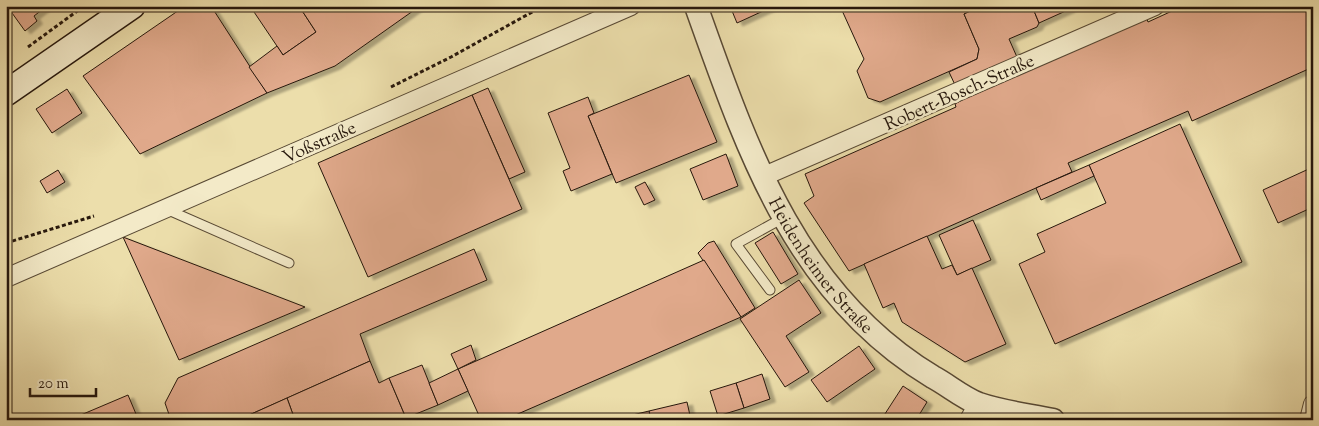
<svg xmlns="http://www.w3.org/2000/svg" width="1319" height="426" viewBox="0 0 1319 426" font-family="'Sorts Mill Goudy',serif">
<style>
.building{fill:#e0a98b;stroke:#26170c;filter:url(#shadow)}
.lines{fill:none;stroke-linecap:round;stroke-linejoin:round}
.service-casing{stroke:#584934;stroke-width:11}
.minor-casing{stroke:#584934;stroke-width:20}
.tertiary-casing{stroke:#584934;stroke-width:25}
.secondary-casing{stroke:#26170c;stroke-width:28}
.path{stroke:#26170c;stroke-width:3;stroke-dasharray:4 2.5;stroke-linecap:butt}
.service{stroke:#f3eac8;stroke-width:9}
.minor{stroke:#f3eac8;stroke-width:18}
.tertiary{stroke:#f3eac8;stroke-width:22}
.secondary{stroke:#f3eac8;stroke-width:25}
.labels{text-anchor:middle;stroke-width:5;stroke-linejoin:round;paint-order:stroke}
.street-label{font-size:18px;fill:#26170c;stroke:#f3eac8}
</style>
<defs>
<filter id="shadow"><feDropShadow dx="5.5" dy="3" stdDeviation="1" flood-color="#0004"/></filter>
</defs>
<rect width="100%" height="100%" fill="#ecdeab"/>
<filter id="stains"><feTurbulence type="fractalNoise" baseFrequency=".004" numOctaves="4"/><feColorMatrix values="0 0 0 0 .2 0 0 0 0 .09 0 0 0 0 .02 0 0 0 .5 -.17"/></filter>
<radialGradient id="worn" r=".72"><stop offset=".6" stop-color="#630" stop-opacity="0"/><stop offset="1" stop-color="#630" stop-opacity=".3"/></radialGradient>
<!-- building -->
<g class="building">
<path d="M7,6H47L34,16L37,21L25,31Z"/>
<path d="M185,6H211L267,93L140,154L83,76Z"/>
<path d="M250,6H299L316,32L283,55Z"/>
<path d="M299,6H420L335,66L267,93L249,67L277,46L283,55L316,32Z"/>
<path d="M730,6H774L737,23Z"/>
<path d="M840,6H982L964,14L979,49L977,59L880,102L868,98L857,71L864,59Z"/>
<path d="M982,6H1001L1004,11L1014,6H1032L1039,23L1037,27L1009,39L1024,73L962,100L949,72L977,59L979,49L964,14Z"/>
<path d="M1032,6H1069L1070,9L1039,23Z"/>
<path d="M1183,6H1313V67L1192,121L1188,111L1068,163L1072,172L849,271L804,203L814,196L805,174L956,107L955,104L962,100L1147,19L1148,22Z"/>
<path d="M689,75L717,142L616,183L588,116Z"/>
<path d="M488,88L525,172L509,179L472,95Z"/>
<path d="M67,89L82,113L52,133L36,109Z"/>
<path d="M472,95L522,209L368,277L318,163Z"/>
<path d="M588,97L594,113L588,116L612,174L571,191L563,171L570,168L548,113Z"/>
<path d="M1180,124L1242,262L1055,344L1019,264L1045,252L1037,234L1106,203L1089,165Z"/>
<path d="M726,154L738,186L703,200L690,169Z"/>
<path d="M1089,165L1094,176L1041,200L1036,188Z"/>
<path d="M1313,167V207L1278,223L1263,190Z"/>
<path d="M58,170L65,182L47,193L40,181Z"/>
<path d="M645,182L655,200L644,205L635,187Z"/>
<path d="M973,220L991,260L957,275L939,235Z"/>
<path d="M773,232L798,274L781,284L755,243Z"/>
<path d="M927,236L942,269L952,265L957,275L972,268L1006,344L965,362L902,322L894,303L883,308L864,264Z"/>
<path d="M123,237L305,307L179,360Z"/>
<path d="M714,241L755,308L741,317L698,253L708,243Z"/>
<path d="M474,249L487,280L360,334L370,361L238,420H171L165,403L178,378Z"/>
<path d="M704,260L741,317L504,420H481L458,369Z"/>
<path d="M799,280L821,313L786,336L809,372L785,387L740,319Z"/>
<path d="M471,345L476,360L458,369L451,354Z"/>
<path d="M859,346L875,369L827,402L811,380Z"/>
<path d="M370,361L379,383L389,378L406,418L295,420L287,398Z"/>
<path d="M422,365L438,405L406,418L389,378Z"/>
<path d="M458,369L468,391L438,405L429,383Z"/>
<path d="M762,374L770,399L744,408L736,383Z"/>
<path d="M736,383L744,408L718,416L710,391Z"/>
<path d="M903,386L927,402L916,420H881Z"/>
<path d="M128,395L136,414L122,420H69Z"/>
<path d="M287,398L295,420H238Z"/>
<path d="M687,402L691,420H651L649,411Z"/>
<path d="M649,411L651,420H621L620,418Z"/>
</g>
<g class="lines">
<defs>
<g id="service">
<path d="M166,209L289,263"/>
<path d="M770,290L736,244L783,218"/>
</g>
<g id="minor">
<path d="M762,177L1155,6"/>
<path d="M6,278L631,6"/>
<path d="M969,420L978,404"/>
<path d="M1309,420L1313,404"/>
</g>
<g id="tertiary">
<path id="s1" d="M696,6C747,149 795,294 933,377C948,385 963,398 979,404C1002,412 1029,415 1053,420"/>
</g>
<path id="secondary" d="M6,93L132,6"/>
</defs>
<!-- service casing -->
<use href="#service" class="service-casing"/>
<!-- minor casing -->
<use href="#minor" class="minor-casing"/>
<!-- tertiary casing -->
<use href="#tertiary" class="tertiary-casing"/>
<!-- secondary casing -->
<use href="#secondary" class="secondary-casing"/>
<!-- path -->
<g class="path">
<path d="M28,47L84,6"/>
<path d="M391,87L451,57L543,6"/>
<path d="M6,243L94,216"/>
</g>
<!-- service -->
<use href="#service" class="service"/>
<!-- minor -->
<use href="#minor" class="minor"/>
<!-- tertiary -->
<use href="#tertiary" class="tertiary"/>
<!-- secondary -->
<use href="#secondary" class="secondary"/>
</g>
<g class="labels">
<!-- street labels -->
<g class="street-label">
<text transform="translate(959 92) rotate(-24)" y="6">Robert-Bosch-Straße</text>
<text transform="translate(319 142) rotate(-24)" y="6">Voßstraße</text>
<text dy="6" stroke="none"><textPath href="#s1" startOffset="290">Heidenheimer Straße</textPath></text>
</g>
</g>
<!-- margin -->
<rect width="1319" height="426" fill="none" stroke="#ecdeab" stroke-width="25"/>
<rect x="8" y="8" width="1304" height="411" fill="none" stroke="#26170c" stroke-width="2.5"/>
<rect x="12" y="12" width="1294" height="401" fill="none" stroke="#26170c"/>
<!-- scale -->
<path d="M30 388v8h66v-8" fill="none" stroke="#26170c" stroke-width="2.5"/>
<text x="38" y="388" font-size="15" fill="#26170c" stroke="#f3eac8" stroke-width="4" paint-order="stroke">20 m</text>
<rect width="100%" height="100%" filter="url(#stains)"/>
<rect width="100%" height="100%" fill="url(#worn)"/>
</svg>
